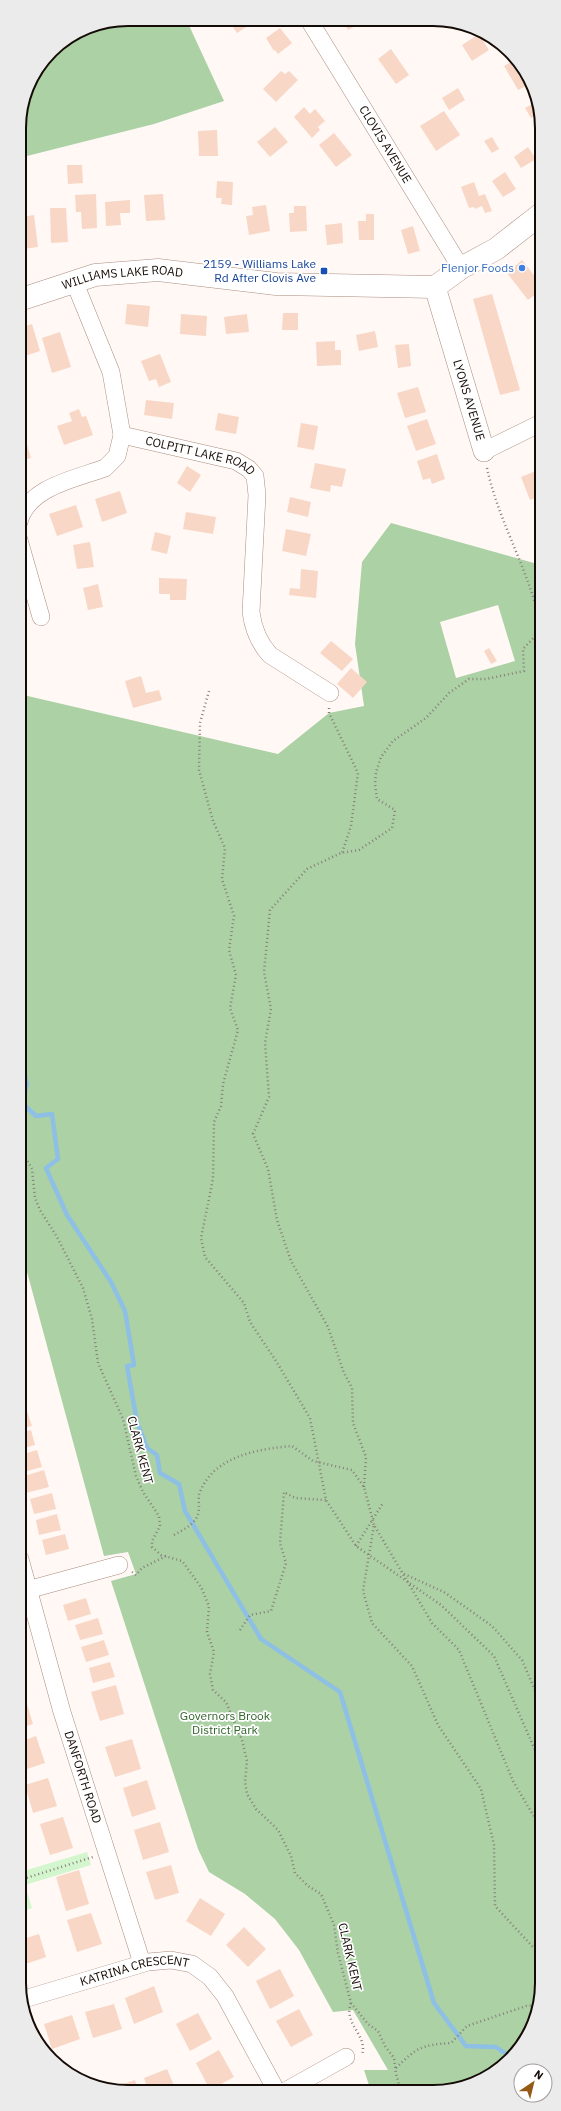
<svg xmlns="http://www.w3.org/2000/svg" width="561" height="2111" viewBox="0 0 561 2111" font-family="'IBM Plex Sans',sans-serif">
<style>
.green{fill:#d3f6ce}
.forest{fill:#abd1a5;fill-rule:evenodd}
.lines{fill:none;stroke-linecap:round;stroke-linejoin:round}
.stream{stroke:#8ebfe4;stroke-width:4.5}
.building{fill:#f9d7c6}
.minor-casing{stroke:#ab8d7f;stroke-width:18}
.tertiary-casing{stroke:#ab8d7f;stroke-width:22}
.secondary-casing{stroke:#ab8d7f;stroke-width:23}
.path{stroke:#887f7b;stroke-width:2.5;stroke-dasharray:1 3;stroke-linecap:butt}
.minor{stroke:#fff;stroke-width:17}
.tertiary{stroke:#fff;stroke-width:21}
.secondary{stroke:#fff;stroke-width:22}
.shop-dot{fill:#3f7fe0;stroke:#fff;stroke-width:1.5}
.transit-dot{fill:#1a4fb4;stroke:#fff;stroke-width:1.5}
.labels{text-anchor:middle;stroke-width:3.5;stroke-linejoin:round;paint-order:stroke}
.street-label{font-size:12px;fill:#150b06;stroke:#fff}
.transit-label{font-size:12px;fill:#164399;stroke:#fff;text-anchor:end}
.shop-label{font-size:12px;fill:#366cbe;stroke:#fff;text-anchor:end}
.park-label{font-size:12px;fill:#31642a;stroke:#fff}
.rim{fill:none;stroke:#150b06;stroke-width:2}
</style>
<rect width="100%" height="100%" fill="#fff8f5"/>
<!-- green -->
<path class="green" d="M87,1852L91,1865L25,1885L32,1908L20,1912V1872Z"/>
<!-- forest -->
<g class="forest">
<path d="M128,19H186L224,101L154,124L19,158V121L27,86L51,51L86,27Z"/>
<path d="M391,523L541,565L542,1990L534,2025L515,2055L487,2078L448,2091H371L364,2070H388L353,2010L333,2012L299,1950L275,1919L245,1894L209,1872L198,1849L111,1581L136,1574L128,1552L104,1556L20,1246L19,694L278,754L329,713L364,706L355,644L362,562ZM498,605L515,661L456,678L440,622Z"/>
</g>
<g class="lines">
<!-- stream -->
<path class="stream" d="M20,1060L27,1084L22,1103L36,1116L52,1114L58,1159L46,1168L67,1215L111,1282L125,1311L134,1365L127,1366L137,1422L147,1448L157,1455L160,1473L179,1484L185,1511L261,1639L340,1692L434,2003L466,2046L496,2047L512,2058"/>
</g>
<!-- building -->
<g class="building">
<path d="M228,20H257L237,33Z"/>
<path d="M342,20H347L365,21L348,30Z"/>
<path d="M280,28L292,43L278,54L275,50L274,51L266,38Z"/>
<path d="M479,34L489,50L472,61L462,45Z"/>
<path d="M391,49L409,75L396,84L378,59Z"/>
<path d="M516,59L528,85L518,90L504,66Z"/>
<path d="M281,71L285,74L289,71L298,80L276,102L263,89Z"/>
<path d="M458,88L465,100L449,110L442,98Z"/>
<path d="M536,102L541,112L531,118L525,108Z"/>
<path d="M304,107L310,114L315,109L325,121L318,127L320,130L312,138L294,117Z"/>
<path d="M444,111L460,135L436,151L420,126Z"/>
<path d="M275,127L288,142L270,157L257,142Z"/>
<path d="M217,130L218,156H199L198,131Z"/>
<path d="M334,133L352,155L336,167L319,145Z"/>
<path d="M492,137L499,149L492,153L484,141Z"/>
<path d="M528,147L536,159L521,168L514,157Z"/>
<path d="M67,165H82L83,183L68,184Z"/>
<path d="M505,172L516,189L503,197L492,181Z"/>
<path d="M217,181L233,182L232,205L221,204L222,198H216Z"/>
<path d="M474,182L479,196L485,194L492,211L485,213L482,206L475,209L474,207L469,208L461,187Z"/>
<path d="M96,194L97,228L82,229L81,212H76L75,195Z"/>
<path d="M163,194L165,220L146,221L144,195Z"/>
<path d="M130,200V213H120L121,225L106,226L105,202Z"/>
<path d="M266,205L270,231L249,235L246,216L253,215L252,207Z"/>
<path d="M294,206H306L307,231L290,232L289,213H294Z"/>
<path d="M50,208H66L68,242L51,243Z"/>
<path d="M366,214H374V240H359L358,221H366Z"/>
<path d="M34,215L38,247L22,249L19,228L22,226L21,217Z"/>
<path d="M342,223L343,243L327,245L325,225Z"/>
<path d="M413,226L420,251L408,254L401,230Z"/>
<path d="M522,260L541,284V290L528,300L507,273Z"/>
<path d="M492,294L520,390L500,395L473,299Z"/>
<path d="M127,304L150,306L148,327L125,324Z"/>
<path d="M283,313H298V330H282Z"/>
<path d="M181,314L207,316L206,336L180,334Z"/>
<path d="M247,314L249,332L226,334L224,317Z"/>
<path d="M32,324L40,351L22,357V354L19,355V328Z"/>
<path d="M375,331L378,347L359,351L356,335Z"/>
<path d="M60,332L71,367L52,373L42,338Z"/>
<path d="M335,341V350H341V365L317,366L316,342Z"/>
<path d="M409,344L411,366L398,368L395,345Z"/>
<path d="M160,354L171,382L159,387L156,379L149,381L141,361Z"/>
<path d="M541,360V383L534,363Z"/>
<path d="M418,387L426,412L405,418L397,393Z"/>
<path d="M146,400L174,403L172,419L144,415Z"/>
<path d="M79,409L82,417L86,416L93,435L64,445L57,426L72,421L69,413Z"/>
<path d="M218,413L239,417L236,434L215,430Z"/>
<path d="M427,419L436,444L416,451L407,426Z"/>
<path d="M301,423L318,426L314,450L297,447Z"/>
<path d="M24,435L31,458L19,461V436Z"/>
<path d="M437,454L445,479L432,484L430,478L423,480L417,461Z"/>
<path d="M315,463L346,469L342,487L331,485L330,492L310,488Z"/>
<path d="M187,466L201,475L190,492L177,483Z"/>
<path d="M541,469V496L530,500L521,477Z"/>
<path d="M120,491L127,513L102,522L95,499Z"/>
<path d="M290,497L311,502L308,517L287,512Z"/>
<path d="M76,505L83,527L57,536L49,514Z"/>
<path d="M186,512L216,517L213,534L183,529Z"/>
<path d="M286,529L311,534L306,556L282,551Z"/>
<path d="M155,532L171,536L167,554L151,550Z"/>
<path d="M90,542L94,567L77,569L73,545Z"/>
<path d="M301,569L318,571L316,598L289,595L290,588L300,589Z"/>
<path d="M159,578L187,579L186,600H170V594H159Z"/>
<path d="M98,584L103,607L88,610L83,588Z"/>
<path d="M331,641L353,659L342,671L320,653Z"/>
<path d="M489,648L497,661L491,664L484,651Z"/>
<path d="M351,668L367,682L353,698L337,684Z"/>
<path d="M141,676L146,693L159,690L162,700L133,708L125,681Z"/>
<path d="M20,1387L26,1405L20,1406Z"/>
<path d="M27,1411L32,1426L20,1429V1413Z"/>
<path d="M31,1430L35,1445L20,1449V1433Z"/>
<path d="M37,1450L42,1467L20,1473V1455Z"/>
<path d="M44,1470L49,1487L26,1493L21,1477Z"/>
<path d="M52,1493L56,1509L34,1514L30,1499Z"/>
<path d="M57,1514L61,1530L39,1535L36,1520Z"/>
<path d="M65,1534L69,1549L46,1555L42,1540Z"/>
<path d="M86,1598L91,1614L68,1621L63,1605Z"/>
<path d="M98,1618L103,1634L80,1640L75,1625Z"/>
<path d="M104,1640L109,1655L86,1662L81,1647Z"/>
<path d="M110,1662L115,1677L93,1683L89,1668Z"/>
<path d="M116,1685L124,1714L100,1721L91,1692Z"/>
<path d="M25,1697L33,1724L20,1728V1699Z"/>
<path d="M36,1736L45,1763L21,1771L20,1742Z"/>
<path d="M132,1739L141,1769L115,1777L105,1747Z"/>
<path d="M48,1778L57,1806L33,1813L25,1785Z"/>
<path d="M147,1780L156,1809L132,1817L123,1788Z"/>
<path d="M63,1817L73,1848L50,1855L40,1824Z"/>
<path d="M160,1822L169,1852L143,1860L134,1830Z"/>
<path d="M171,1865L179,1893L155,1900L146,1872Z"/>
<path d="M79,1870L89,1904L66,1911L56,1877Z"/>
<path d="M200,1898L225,1914L211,1936L186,1921Z"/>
<path d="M91,1913L102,1944L77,1952L67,1920Z"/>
<path d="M244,1927L266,1949L248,1967L226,1945Z"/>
<path d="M39,1934L46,1957L20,1966V1940Z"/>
<path d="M280,1969L294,1996L270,2009L256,1981Z"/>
<path d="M154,1986L163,2012L134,2024L125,1998Z"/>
<path d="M114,2004L122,2029L93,2038L85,2012Z"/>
<path d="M299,2009L313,2035L291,2047L276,2021Z"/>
<path d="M198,2013L212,2039L190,2051L176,2024Z"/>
<path d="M72,2015L80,2039L52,2049L44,2024Z"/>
<path d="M219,2050L234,2077L210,2090L196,2063Z"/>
<path d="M167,2069L176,2090H148L144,2078Z"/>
<path d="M135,2080L139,2090H112L111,2088Z"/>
</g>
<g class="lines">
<defs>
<g id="minor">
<path id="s1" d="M309,20L461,268"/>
<path id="s2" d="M122,435L236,461L249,469L255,476L257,495L251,612C253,628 259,643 270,655L330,693"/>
<path d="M484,451L541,423"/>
<path d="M19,522C28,487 75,479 105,468L117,456L122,435L111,372L74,281"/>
<path d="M19,540L41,617"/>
<path id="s3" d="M20,1559L62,1712L142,1963"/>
<path d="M20,1592L119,1565"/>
<path id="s4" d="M21,2000L148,1962L171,1960L192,1964L210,1977L225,1996L276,2090"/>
<path d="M287,2090L346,2057"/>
</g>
<g id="tertiary">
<path id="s5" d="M435,287L484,451"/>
</g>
<g id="secondary">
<path id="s6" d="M19,300L95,275L158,270L276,284L435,287L461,268L496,249L541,214"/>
</g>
</defs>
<!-- minor casing -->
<use href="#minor" class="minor-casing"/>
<!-- tertiary casing -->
<use href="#tertiary" class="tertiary-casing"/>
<!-- secondary casing -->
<use href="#secondary" class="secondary-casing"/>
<!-- path -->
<g class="path">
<path d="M487,468C499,524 531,573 541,628"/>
<path d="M209,691L200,723L199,770L213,821L225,848L222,879L234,916L229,950L236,975L230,1008L238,1030L223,1084L221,1106L214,1122L213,1179L201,1238L205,1257L244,1303L250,1322L276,1361L310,1418L326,1500L356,1546L441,1605L494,1656L535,1750L542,1759"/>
<path d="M329,708V713L358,773L351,826L342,853"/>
<path d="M20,1147L32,1169L35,1198L40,1210L57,1237L83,1288L92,1319L98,1363L123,1419L136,1476L143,1492L159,1516L160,1526L152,1541V1547L161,1555L182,1561L201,1587L209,1606L207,1632L214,1652L210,1674L213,1690L226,1702L242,1740L247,1761L245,1782L247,1794L256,1809L278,1830L291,1856L295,1873L308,1886L321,1894L334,1925L338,1953L351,2003L368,2024L378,2031L385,2046L394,2058L396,2074L401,2091"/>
<path d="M364,1487L366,1457L353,1423L352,1388L344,1373L328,1327L291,1261L277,1220L268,1169L253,1134L269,1097L265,1043L271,1009L264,972L270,910L307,869L341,853L359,850L392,828L395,810L377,799L375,784L376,772L381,757L393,741L426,718L449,693L469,679H486L524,671L523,649L541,630"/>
<path d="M174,1535C186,1528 199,1523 199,1507C199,1502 198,1496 200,1492C214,1456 258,1449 292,1446L313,1461L352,1470L364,1487L374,1525"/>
<path d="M356,1546L383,1503"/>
<path d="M132,1572L136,1575L142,1568L166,1556"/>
<path d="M404,1574L444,1592L492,1626L522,1660L537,1695L542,1702"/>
<path d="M240,1630L250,1615L271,1611L286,1563L280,1543L284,1492L295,1498L326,1500"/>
<path d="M542,1830L513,1781L459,1650L432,1623L374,1525L363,1591L372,1623L412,1666L438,1725L481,1789L494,1845L495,1906L533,1947L542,1954"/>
<path d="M23,1879L93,1857"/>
<path d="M351,2003C343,2025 368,2034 362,2055"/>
<path d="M396,2068C417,2047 422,2045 451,2043L467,2026L526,2006L538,2005"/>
</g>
<!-- minor -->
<use href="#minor" class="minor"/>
<!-- tertiary -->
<use href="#tertiary" class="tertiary"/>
<!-- secondary -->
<use href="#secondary" class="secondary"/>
</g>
<!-- markers -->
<circle class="shop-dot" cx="522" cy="268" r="4"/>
<rect class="transit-dot" x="320" y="267" width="8" height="8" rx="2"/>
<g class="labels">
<!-- street labels -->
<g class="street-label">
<text dy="4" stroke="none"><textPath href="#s1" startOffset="146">CLOVIS AVENUE</textPath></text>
<text dy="4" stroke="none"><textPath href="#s6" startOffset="107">WILLIAMS LAKE ROAD</textPath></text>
<text dy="4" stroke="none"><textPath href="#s5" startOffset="118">LYONS AVENUE</textPath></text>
<text dy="4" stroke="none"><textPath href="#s2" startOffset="81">COLPITT LAKE ROAD</textPath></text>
<text transform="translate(140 1450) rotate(75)" y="4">CLARK KENT</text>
<text dy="4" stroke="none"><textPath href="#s3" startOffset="227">DANFORTH ROAD</textPath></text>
<text transform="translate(350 1957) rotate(77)" y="4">CLARK KENT</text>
<text dy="4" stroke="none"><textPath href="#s4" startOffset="118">KATRINA CRESCENT</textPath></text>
</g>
<!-- transit labels -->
<g class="transit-label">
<text x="316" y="268">2159 - Williams Lake<tspan x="316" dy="14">Rd After Clovis Ave</tspan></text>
</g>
<!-- shop labels -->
<g class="shop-label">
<text x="514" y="272">Flenjor Foods</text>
</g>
<!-- park labels -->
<g class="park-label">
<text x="225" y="1720">Governors Brook<tspan x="225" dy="14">District Park</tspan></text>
</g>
</g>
<!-- crop -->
<path d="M0 0H561V2111H0ZM128 26H433A102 102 0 0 1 535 128V1983A102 102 0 0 1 433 2085H128A102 102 0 0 1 26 1983V128A102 102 0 0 1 128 26Z" fill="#ecebeb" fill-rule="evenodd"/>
<path class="rim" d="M128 26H433A102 102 0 0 1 535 128V1983A102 102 0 0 1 433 2085H128A102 102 0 0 1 26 1983V128A102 102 0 0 1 128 26Z"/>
<!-- north arrow -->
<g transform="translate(533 2083) rotate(35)"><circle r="19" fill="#ffffff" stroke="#a19d9b"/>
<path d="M0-3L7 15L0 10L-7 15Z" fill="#945917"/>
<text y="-6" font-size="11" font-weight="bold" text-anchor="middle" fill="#150b06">N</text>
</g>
</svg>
